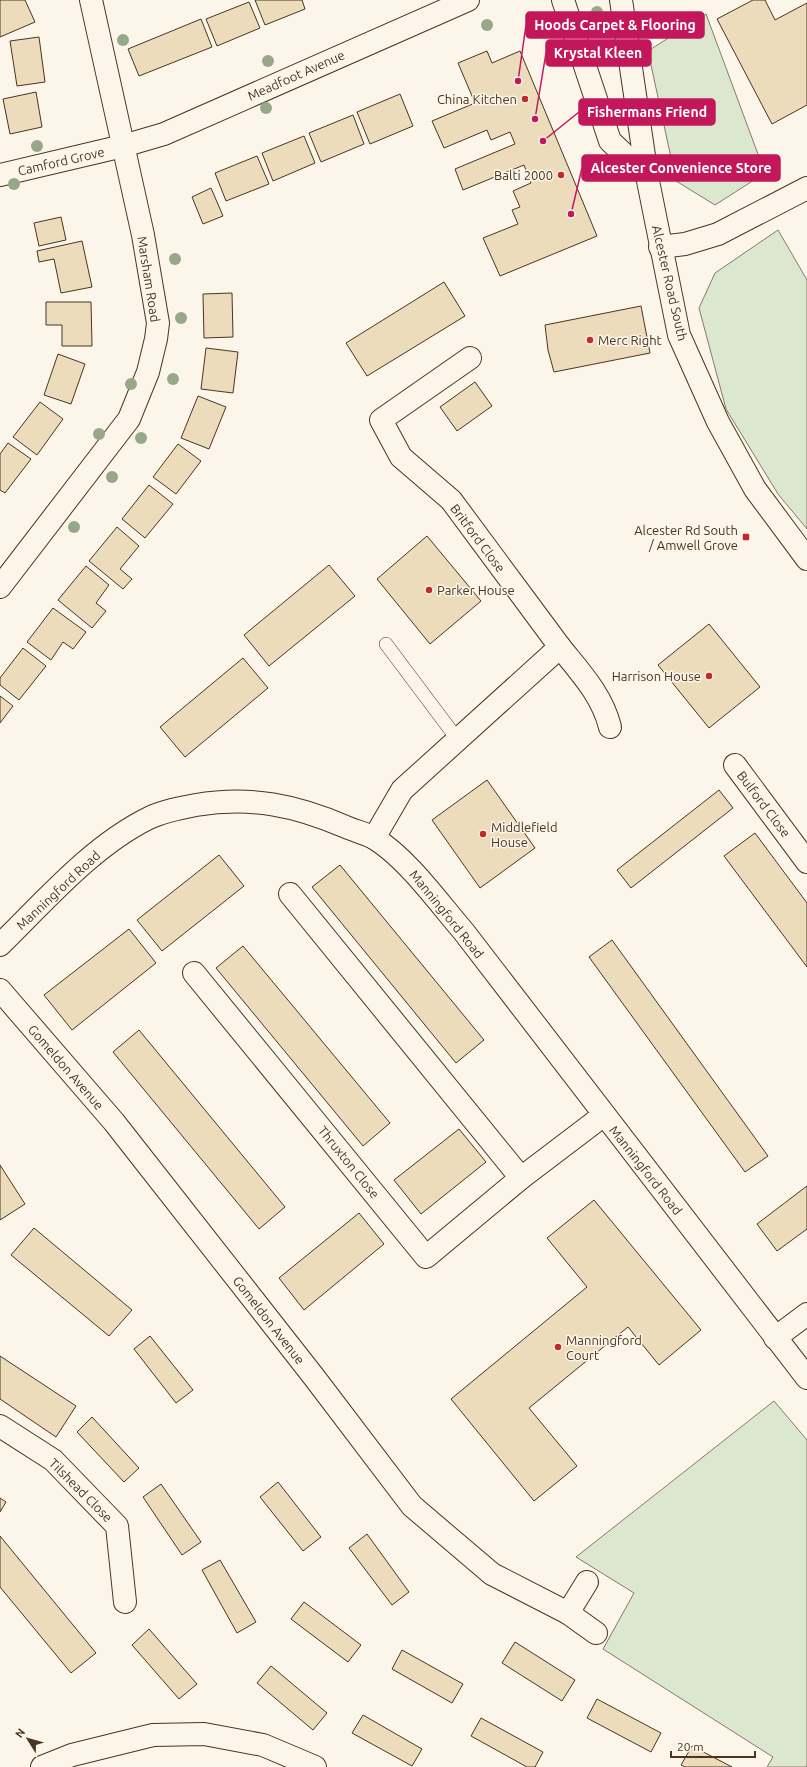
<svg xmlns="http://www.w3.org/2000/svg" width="807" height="1767" viewBox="0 0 807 1767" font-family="Ubuntu,sans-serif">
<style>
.green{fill:#dce7d0;stroke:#887966}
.building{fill:#ecdcbc;stroke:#4a3520}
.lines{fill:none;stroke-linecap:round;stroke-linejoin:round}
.service-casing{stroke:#4a3520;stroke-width:14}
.minor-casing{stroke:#4a3520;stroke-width:24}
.trunk-casing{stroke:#4a3520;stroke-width:24}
.service{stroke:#fbf6e9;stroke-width:13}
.minor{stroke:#fbf6e9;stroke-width:22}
.trunk{stroke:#fbf6e9;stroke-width:22}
.tree{fill:#96a887}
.poi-dot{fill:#c62828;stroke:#fbf6e9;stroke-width:1.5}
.labels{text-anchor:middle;stroke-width:3;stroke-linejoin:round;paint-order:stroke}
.street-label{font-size:13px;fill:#4a3520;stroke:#fbf6e9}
.poi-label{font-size:13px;fill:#4a3520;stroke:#fbf6e9;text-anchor:end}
.leader{fill:none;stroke:#c2185b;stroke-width:1.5}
.callout-dot{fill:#c2185b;stroke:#fbf6e9;stroke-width:1.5}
.callout{fill:#c2185b;stroke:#c2185b;stroke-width:1.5}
.callout-label{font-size:14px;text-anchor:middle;font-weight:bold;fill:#fff}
</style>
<rect width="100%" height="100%" fill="#fbf6e9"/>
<!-- green -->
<g class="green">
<path d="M706,14L765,173L715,205L676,181L648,51Z"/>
<path d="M778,230L807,280V529L778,494L726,409L699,308L715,273Z"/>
<path d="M774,1401L807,1440V1767H767L773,1757L603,1649L634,1593L576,1557Z"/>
</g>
<!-- building -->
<g class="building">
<path d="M0,0H25L35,22L0,37Z"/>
<path d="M255,0H302L305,9L265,25Z"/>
<path d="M753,0H765L775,20L807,3V105L772,124L717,19Z"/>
<path d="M249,2L260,28L217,46L206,19Z"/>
<path d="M201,19L212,47L139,76L128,49Z"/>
<path d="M39,37L45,82L17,86L10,41Z"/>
<path d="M487,51L492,63L520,51L597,236L500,276L483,238L518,224L512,210L520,207L513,191L531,183L524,165L463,190L455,169L515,144L510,132L491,140L487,130L444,148L432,121L475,103L458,63Z"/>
<path d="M36,92L42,127L10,134L3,99Z"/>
<path d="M400,94L413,126L370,144L357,112Z"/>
<path d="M353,115L364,144L321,162L309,133Z"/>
<path d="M304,136L315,163L273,181L262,153Z"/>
<path d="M257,156L269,184L226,201L215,173Z"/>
<path d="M211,188L223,216L203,224L192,197Z"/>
<path d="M61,217L66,240L39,246L34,223Z"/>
<path d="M82,241L92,287L61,293L54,259L39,262L37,251Z"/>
<path d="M444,282L465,316L367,376L346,343Z"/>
<path d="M232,293L233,337L204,338L203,294Z"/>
<path d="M46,302H91L92,346H62V325H46Z"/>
<path d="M641,306L650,353L554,372L548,350L545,325Z"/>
<path d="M206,348L238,352L233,393L201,389Z"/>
<path d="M58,354L85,364L71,404L44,395Z"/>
<path d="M475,382L492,406L457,431L440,407Z"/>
<path d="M198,396L226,407L209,449L181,438Z"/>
<path d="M40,402L63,419L37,455L13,437Z"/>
<path d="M8,443L31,459L5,493L0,490V454Z"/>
<path d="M178,444L201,461L176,494L153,477Z"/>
<path d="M149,485L173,504L145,538L122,519Z"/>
<path d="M117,527L139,546L120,569L132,579L123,589L89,561Z"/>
<path d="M427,536L481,601L430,644L377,579Z"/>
<path d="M329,565L355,596L269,666L244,635Z"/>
<path d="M86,566L109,585L96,603L106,611L92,628L58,600Z"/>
<path d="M53,608L86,632L73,649L63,642L51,660L27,642Z"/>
<path d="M709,624L760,687L709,728L658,665Z"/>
<path d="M23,648L46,666L19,700L0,685V678Z"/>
<path d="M243,658L268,688L185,757L160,727Z"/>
<path d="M0,696L13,706L0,723Z"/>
<path d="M487,780L535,848L480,888L432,820Z"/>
<path d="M719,790L733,808L631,888L617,870Z"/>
<path d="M755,833L807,903V967L724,856Z"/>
<path d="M219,855L244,886L162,951L137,920Z"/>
<path d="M340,865L484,1040L456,1063L312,887Z"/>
<path d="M129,929L156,963L72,1030L44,995Z"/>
<path d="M612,940L768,1156L745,1172L589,957Z"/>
<path d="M243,946L390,1123L363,1146L216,968Z"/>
<path d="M139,1030L285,1207L259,1229L113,1052Z"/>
<path d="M459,1129L486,1162L421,1214L394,1180Z"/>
<path d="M0,1165L25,1204L0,1220Z"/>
<path d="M807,1186V1229L777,1251L757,1224Z"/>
<path d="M594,1200L701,1330L659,1365L628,1327L529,1408L577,1466L534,1501L451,1399L587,1287L547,1238Z"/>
<path d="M359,1213L384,1244L304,1310L279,1278Z"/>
<path d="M34,1228L132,1310L109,1336L11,1255Z"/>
<path d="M150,1336L193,1390L176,1403L134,1349Z"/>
<path d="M0,1356L76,1406L56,1437L0,1399Z"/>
<path d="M92,1417L139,1468L124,1482L77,1432Z"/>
<path d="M278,1482L321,1537L303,1551L260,1497Z"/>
<path d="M161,1484L201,1542L182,1555L143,1497Z"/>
<path d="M0,1498L6,1502L0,1512Z"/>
<path d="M367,1534L409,1592L392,1605L349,1548Z"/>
<path d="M0,1536L96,1653L71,1673L0,1587Z"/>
<path d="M220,1560L256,1622L237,1633L202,1570Z"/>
<path d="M304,1602L361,1645L348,1662L291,1619Z"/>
<path d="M149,1629L197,1684L179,1699L132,1645Z"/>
<path d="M515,1642L575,1680L562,1701L502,1663Z"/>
<path d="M402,1650L463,1684L452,1703L392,1669Z"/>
<path d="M271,1666L327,1713L313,1730L257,1683Z"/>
<path d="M597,1699L661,1733L651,1752L587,1718Z"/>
<path d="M363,1715L422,1749L412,1766L352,1733Z"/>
<path d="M481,1718L543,1752L535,1767H527L471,1736Z"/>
<path d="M692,1746L732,1767H685L681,1765Z"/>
</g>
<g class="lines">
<defs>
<path id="service" d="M386,644L458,740"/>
<g id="minor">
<path d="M563,0L610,141L647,176"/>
<path d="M0,175L123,146L164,134L468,0"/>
<path d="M660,247L685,244L718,234L807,188"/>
<path d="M0,587L129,419L148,372L156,339L158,323L143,235L91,0"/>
<path d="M560,647C580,672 602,695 610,727"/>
<path d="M735,765L807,862"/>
<path d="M374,838L402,790L560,647L451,500L401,457L381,420L470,358"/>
<path d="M290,894L521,1178"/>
<path d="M0,945C45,901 92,846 149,818C164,811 180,808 196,805C251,796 295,805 346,827C355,831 365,833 374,838C408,859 438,902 464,932L807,1378"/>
<path d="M194,973L426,1257L521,1178L604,1115"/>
<path d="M0,990L114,1122L314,1377L412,1506L492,1574L568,1613"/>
<path d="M775,1338L807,1314"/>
<path d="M0,1426L53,1460L117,1526L125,1602"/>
<path d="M587,1582L568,1613L596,1633"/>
<path d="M42,1767L72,1755L153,1735L204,1734L263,1745L315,1767"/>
</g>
<path id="trunk" d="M621,0L647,176L679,335L718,422L755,489L807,559"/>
</defs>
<!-- service casing -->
<use href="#service" class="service-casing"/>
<!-- minor casing -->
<use href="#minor" class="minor-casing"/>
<!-- trunk casing -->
<use href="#trunk" class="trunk-casing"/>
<!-- service -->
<use href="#service" class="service"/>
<!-- minor -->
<use href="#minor" class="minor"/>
<!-- trunk -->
<use href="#trunk" class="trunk"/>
</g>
<!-- trees -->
<g class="tree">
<circle cx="597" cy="12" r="6"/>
<circle cx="487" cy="25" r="6"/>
<circle cx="123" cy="40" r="6"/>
<circle cx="268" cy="61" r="6"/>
<circle cx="266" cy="108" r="6"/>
<circle cx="37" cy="146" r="6"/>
<circle cx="14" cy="184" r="6"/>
<circle cx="175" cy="259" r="6"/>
<circle cx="181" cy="318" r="6"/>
<circle cx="173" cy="379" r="6"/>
<circle cx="131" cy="384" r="6"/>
<circle cx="99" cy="434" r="6"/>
<circle cx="141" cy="438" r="6"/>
<circle cx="112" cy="477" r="6"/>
<circle cx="74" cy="527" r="6"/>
</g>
<!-- markers -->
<g class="poi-dot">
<circle cx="525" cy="99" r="4"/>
<circle cx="561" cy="175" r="4"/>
<circle cx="590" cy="340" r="4"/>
<rect x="742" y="533" width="8" height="8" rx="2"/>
<circle cx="429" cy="590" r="4"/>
<circle cx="709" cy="676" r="4"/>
<circle cx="483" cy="834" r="4"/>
<circle cx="558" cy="1347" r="4"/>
</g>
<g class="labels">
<!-- street labels -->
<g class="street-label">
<text transform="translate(296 75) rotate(-24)" y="5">Meadfoot Avenue</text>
<text transform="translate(61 161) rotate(-13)" y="5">Camford Grove</text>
<text transform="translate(149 279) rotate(81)" y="5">Marsham Road</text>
<text transform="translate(670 283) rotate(77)" y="5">Alcester Road South</text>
<text transform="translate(478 538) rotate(53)" y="5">Britford Close</text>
<text transform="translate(764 804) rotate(53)" y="5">Bulford Close</text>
<text transform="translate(58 890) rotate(-43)" y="5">Manningford Road</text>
<text transform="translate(447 914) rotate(51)" y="5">Manningford Road</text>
<text transform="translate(66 1067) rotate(49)" y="5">Gomeldon Avenue</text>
<text transform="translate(349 1162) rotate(51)" y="5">Thruxton Close</text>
<text transform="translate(646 1170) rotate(52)" y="5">Manningford Road</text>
<text transform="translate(269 1320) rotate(52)" y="5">Gomeldon Avenue</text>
<text transform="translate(81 1490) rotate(45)" y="5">Tilshead Close</text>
</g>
<!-- poi labels -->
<g class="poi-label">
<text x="517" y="104">China Kitchen</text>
<text x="553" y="180">Balti 2000</text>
<text x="598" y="345" text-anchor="start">Merc Right</text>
<text x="738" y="535">Alcester Rd South<tspan x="738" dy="15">/ Amwell Grove</tspan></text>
<text x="437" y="595" text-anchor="start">Parker House</text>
<text x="701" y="681">Harrison House</text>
<text x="491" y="832" text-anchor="start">Middlefield<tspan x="491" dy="15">House</tspan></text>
<text x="566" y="1345" text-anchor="start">Manningford<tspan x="566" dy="15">Court</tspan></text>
</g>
</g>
<!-- callouts -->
<path class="leader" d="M518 81L526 25M535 119L546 53M543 141L579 112M571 214L582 168"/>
<g class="callout-dot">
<circle cx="518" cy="81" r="4"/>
<circle cx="535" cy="119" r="4"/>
<circle cx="543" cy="141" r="4"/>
<circle cx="571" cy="214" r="4"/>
</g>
<g class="callout">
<rect x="526" y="12" width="178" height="26" rx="4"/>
<rect x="546" y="40" width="105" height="26" rx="4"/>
<rect x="579" y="99" width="136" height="26" rx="4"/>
<rect x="582" y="155" width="198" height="26" rx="4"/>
</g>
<g class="callout-label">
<text x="615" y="30">Hoods Carpet &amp; Flooring</text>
<text x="598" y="58">Krystal Kleen</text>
<text x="647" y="117">Fishermans Friend</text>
<text x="681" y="173">Alcester Convenience Store</text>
</g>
<!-- north arrow -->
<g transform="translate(28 1739) rotate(307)" stroke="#fbf6e9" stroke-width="3" paint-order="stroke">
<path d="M0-3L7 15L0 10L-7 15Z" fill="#4a3520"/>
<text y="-6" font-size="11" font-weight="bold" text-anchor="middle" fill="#4a3520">N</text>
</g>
<!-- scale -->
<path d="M671 1751v6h84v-6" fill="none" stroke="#4a3520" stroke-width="2"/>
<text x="677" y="1751" font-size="12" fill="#4a3520" stroke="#fbf6e9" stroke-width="3" paint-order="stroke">20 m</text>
</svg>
